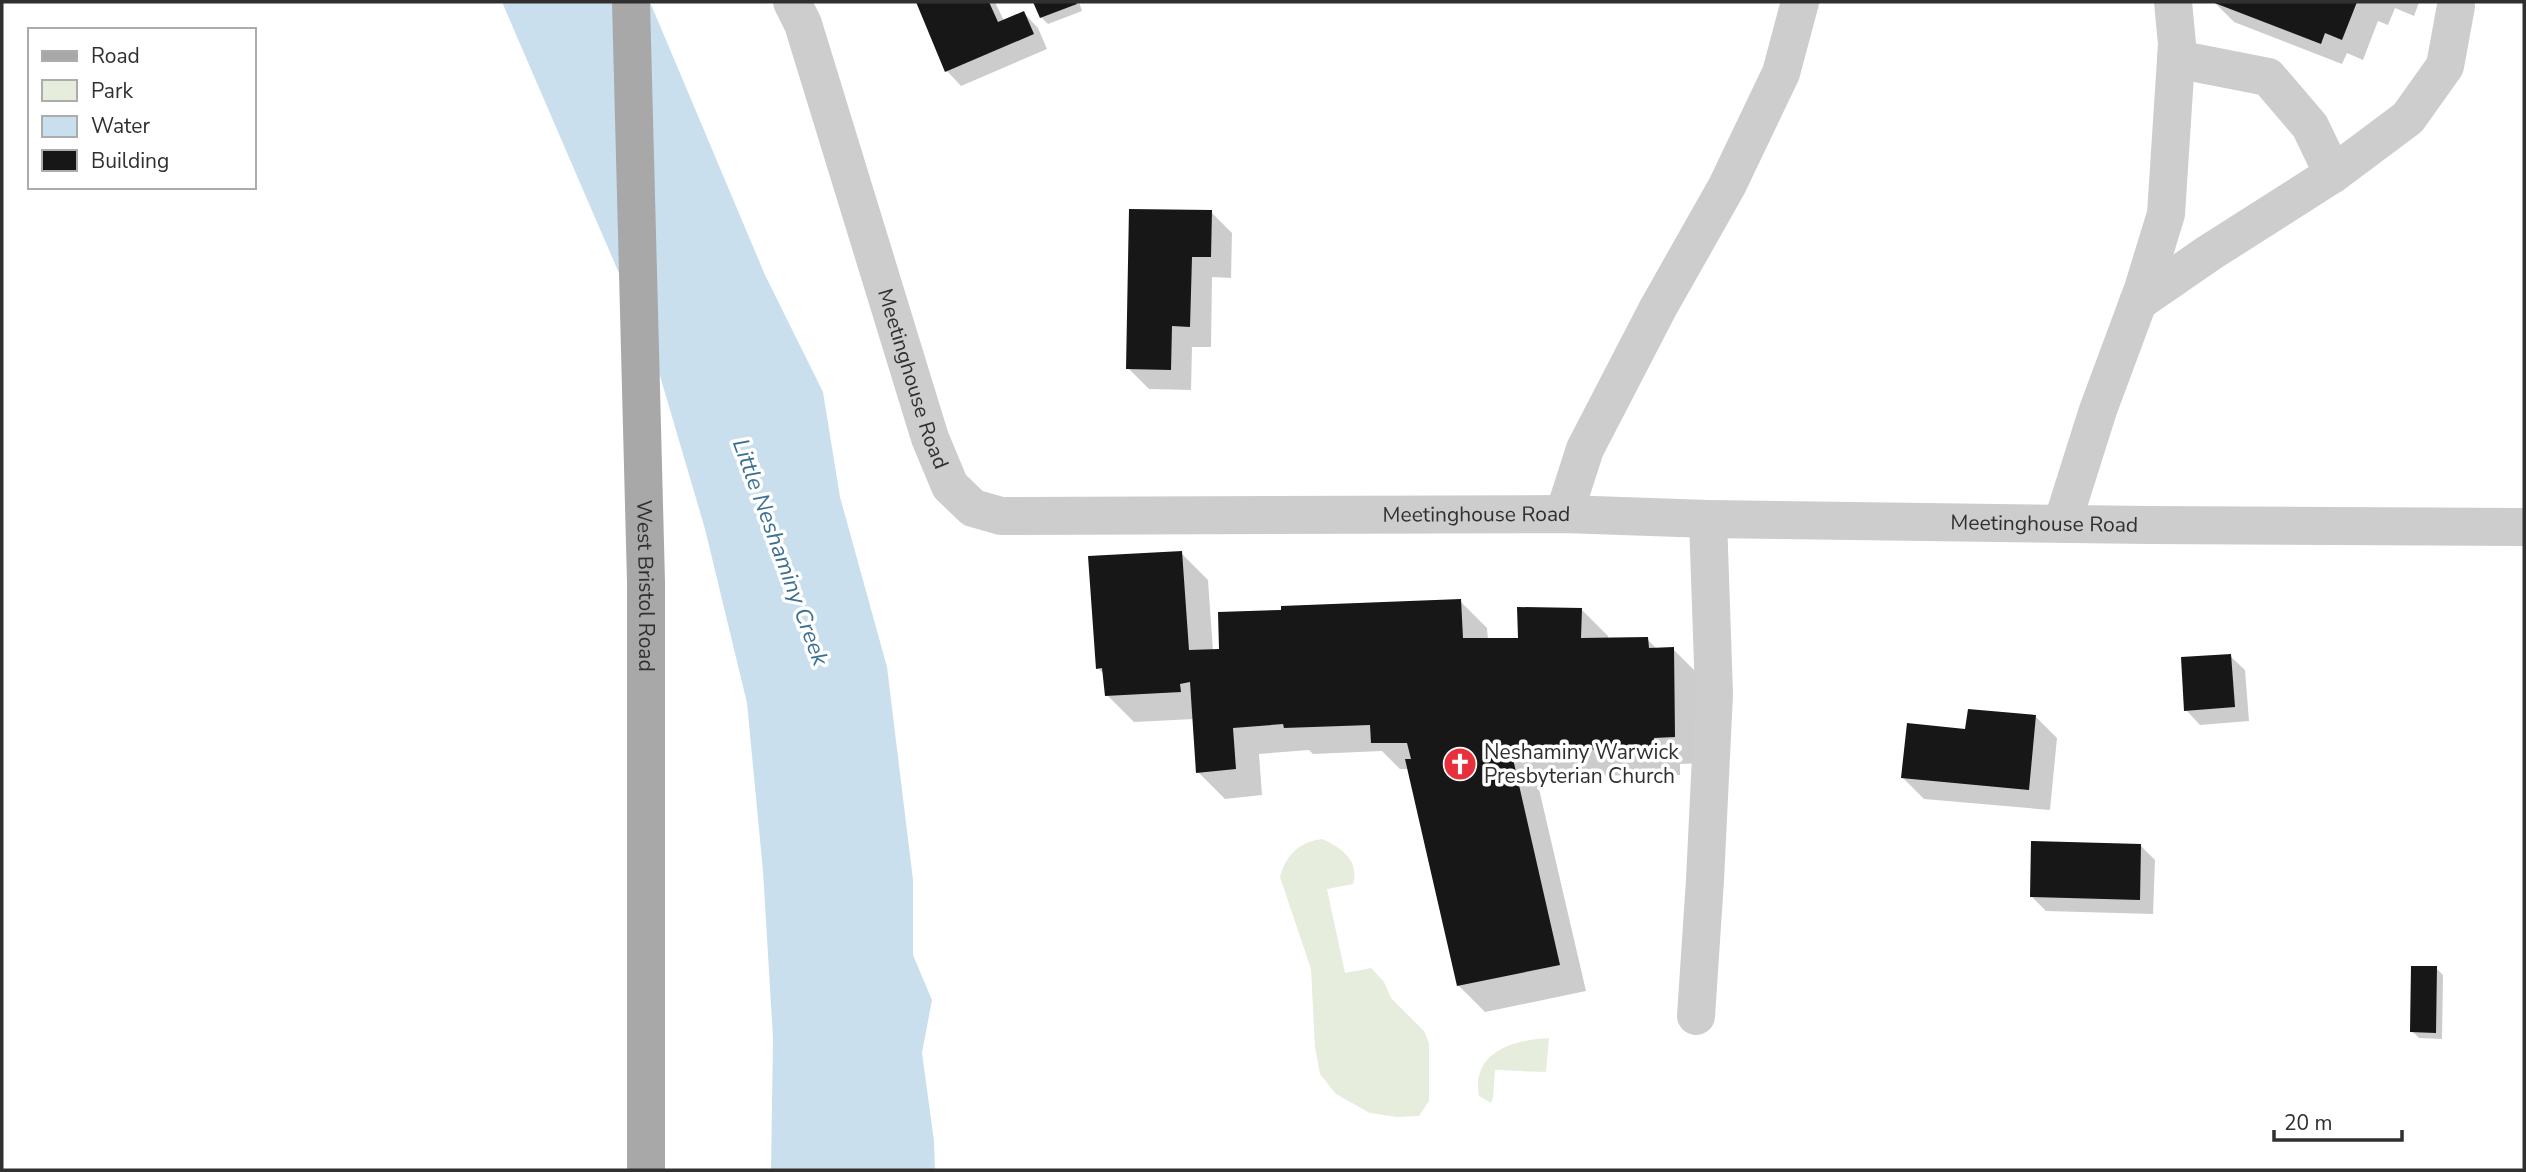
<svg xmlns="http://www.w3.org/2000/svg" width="2526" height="1172" viewBox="0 0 2526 1172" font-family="'Nunito Sans',sans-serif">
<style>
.green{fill:#e6eddd}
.water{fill:#c9dfed}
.shadow{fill:#0003}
.building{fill:#171717}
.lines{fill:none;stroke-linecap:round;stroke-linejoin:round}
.minor{stroke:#cdcdcd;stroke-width:38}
.major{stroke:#a8a8a8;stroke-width:38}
.labels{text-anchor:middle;stroke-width:7;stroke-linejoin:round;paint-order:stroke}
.street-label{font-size:21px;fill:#303030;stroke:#fff}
.poi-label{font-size:21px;fill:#303030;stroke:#fff;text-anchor:start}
.water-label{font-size:23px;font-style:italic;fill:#3c7193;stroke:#fff}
</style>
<rect width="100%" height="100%" fill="#fff"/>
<!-- green -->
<g class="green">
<path d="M1322,839C1341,847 1360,861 1353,884L1327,889L1345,973L1371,968L1384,982L1391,998L1424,1031L1429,1043V1101L1419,1116L1396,1117L1370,1113L1336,1094L1320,1074L1315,1047L1311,969L1280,877C1286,855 1299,842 1322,839Z"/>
<path d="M1549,1038L1546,1072L1495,1070L1493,1098L1491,1103L1479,1096C1471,1052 1513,1040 1549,1038Z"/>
</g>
<!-- water -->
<path class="water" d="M502,2H650L765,275L823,392L840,497L887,667L913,880V955L932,1000L922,1053L934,1141L935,1170H771L773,1038L763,871L747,703L705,529L653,352Z"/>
<!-- shadow -->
<g class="shadow">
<path d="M921,2H995L1004,21L1024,13L1038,28L1047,49L961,86L947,71L918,3Z"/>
<path d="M1035,2H1079L1082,11L1048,24L1041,17Z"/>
<path d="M2214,2H2419L2414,16L2395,8L2388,25L2378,21L2363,60L2347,53L2342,64L2234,22Z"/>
<path d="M1211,212L1232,233L1231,278L1212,277L1211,347H1192L1191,390L1149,389L1128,368Z"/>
<path d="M1181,553L1208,580L1213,651L1460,601L1487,628L1488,640H1520L1581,609L1608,636V639H1647L1657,649H1673L1700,676L1701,763L1680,764V775L1536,776L1586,991L1485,1012L1458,985L1409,769H1400L1382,751L1313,754L1309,750L1259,754L1262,795L1225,799L1198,772L1194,719L1134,722L1107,695L1105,675L1098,668Z"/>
<path d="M2230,656L2245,670L2249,721L2200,725L2186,710Z"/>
<path d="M2036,717L2057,738L2050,810L1924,799L1903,778L1967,731Z"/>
<path d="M2141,846L2155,860L2153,914L2046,911L2032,897Z"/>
<path d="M2436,968L2443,975L2442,1039L2419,1038L2412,1031Z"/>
</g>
<!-- building -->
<g class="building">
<path d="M916,2H989L998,22L1024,11L1034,34L945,72Z"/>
<path d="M1033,2H1076L1077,4L1040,18Z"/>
<path d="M2212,2H2357L2342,40L2325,33L2321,44Z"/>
<path d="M1129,209L1212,210L1211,257H1192L1190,327L1172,326L1171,370L1126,369Z"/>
<path d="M1182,551L1189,650L1219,649L1218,612L1281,610V606L1461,599L1463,638H1518L1517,607L1582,608L1581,638L1648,637L1649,648L1674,647L1675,737L1654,738V749L1511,750L1560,965L1457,986L1405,759H1411L1407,743H1371L1370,725L1284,728L1283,724L1233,728L1236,769L1196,773L1190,682L1180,684L1181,692L1105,696L1102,668L1096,669L1088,556Z"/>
<path d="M2231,654L2235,707L2184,711L2181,657Z"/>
<path d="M1968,709L2036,715L2029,790L1901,778L1907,723L1965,729Z"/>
<path d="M2031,841L2141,844L2140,900L2030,897Z"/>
<path d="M2411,966H2437L2436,1033L2410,1032Z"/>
</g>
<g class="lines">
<!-- minor -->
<g class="minor">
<path id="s1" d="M792,2L803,24L930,438L950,486L973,508L1001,516L1564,514L1708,519L2149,525L2524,527"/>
<path d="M2333,174L2408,118L2445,66L2456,6"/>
<path d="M2138,302L2209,253L2333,174L2310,126L2268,77L2176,59"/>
<path d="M1564,514L1585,449L1658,308L1727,186L1781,73L1800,2"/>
<path d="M2062,524L2098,410L2143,289L2166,214L2177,44L2173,2"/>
<path d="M1696,1016L1705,880L1714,694L1708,519"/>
</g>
<!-- major -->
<path class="major" id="s2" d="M631,2L646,582V1170"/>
</g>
<!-- icons -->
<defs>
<symbol id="church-disc" viewBox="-11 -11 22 22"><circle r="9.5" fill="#e8303d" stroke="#fff"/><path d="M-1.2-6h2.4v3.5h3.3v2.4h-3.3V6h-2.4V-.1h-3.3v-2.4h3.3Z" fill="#fff"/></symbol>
</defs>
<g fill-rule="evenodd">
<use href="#church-disc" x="1441" y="745" width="38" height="38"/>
</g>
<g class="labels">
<!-- street labels -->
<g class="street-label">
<text dy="7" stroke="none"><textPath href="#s1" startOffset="396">Meetinghouse Road</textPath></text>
<text dy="7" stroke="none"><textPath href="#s1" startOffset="1046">Meetinghouse Road</textPath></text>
<text dy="7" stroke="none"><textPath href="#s1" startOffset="1614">Meetinghouse Road</textPath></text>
<text dy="7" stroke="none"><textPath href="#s2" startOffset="584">West Bristol Road</textPath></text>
</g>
<!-- poi labels -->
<g class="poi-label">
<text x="1484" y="759">Neshaminy Warwick<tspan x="1484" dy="24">Presbyterian Church</tspan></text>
</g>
<!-- water labels -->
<g class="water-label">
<text transform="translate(781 552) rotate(70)" y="8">Little Neshaminy Creek</text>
</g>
</g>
<!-- border -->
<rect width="2526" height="1172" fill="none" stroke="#303030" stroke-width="7"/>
<!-- legend -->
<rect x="28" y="28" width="228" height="161" fill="#ffffff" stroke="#acacac" stroke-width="2"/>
<rect x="42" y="51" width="35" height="10" fill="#a8a8a8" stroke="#acacac" stroke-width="2"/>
<text x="91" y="63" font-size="21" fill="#303030">Road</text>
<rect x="42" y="80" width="35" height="21" fill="#e6eddd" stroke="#acacac" stroke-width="2"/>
<text x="91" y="98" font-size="21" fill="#303030">Park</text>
<rect x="42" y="116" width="35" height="21" fill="#c9dfed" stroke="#acacac" stroke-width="2"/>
<text x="91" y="133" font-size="21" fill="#303030">Water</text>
<rect x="42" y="150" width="35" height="21" fill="#171717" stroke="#acacac" stroke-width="2"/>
<text x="91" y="168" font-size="21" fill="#303030">Building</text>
<!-- scale -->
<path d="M2274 1130v10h128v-10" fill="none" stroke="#303030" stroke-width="3.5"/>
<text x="2284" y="1130" font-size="21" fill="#303030" stroke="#ffffff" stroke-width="5" paint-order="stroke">20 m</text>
</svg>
